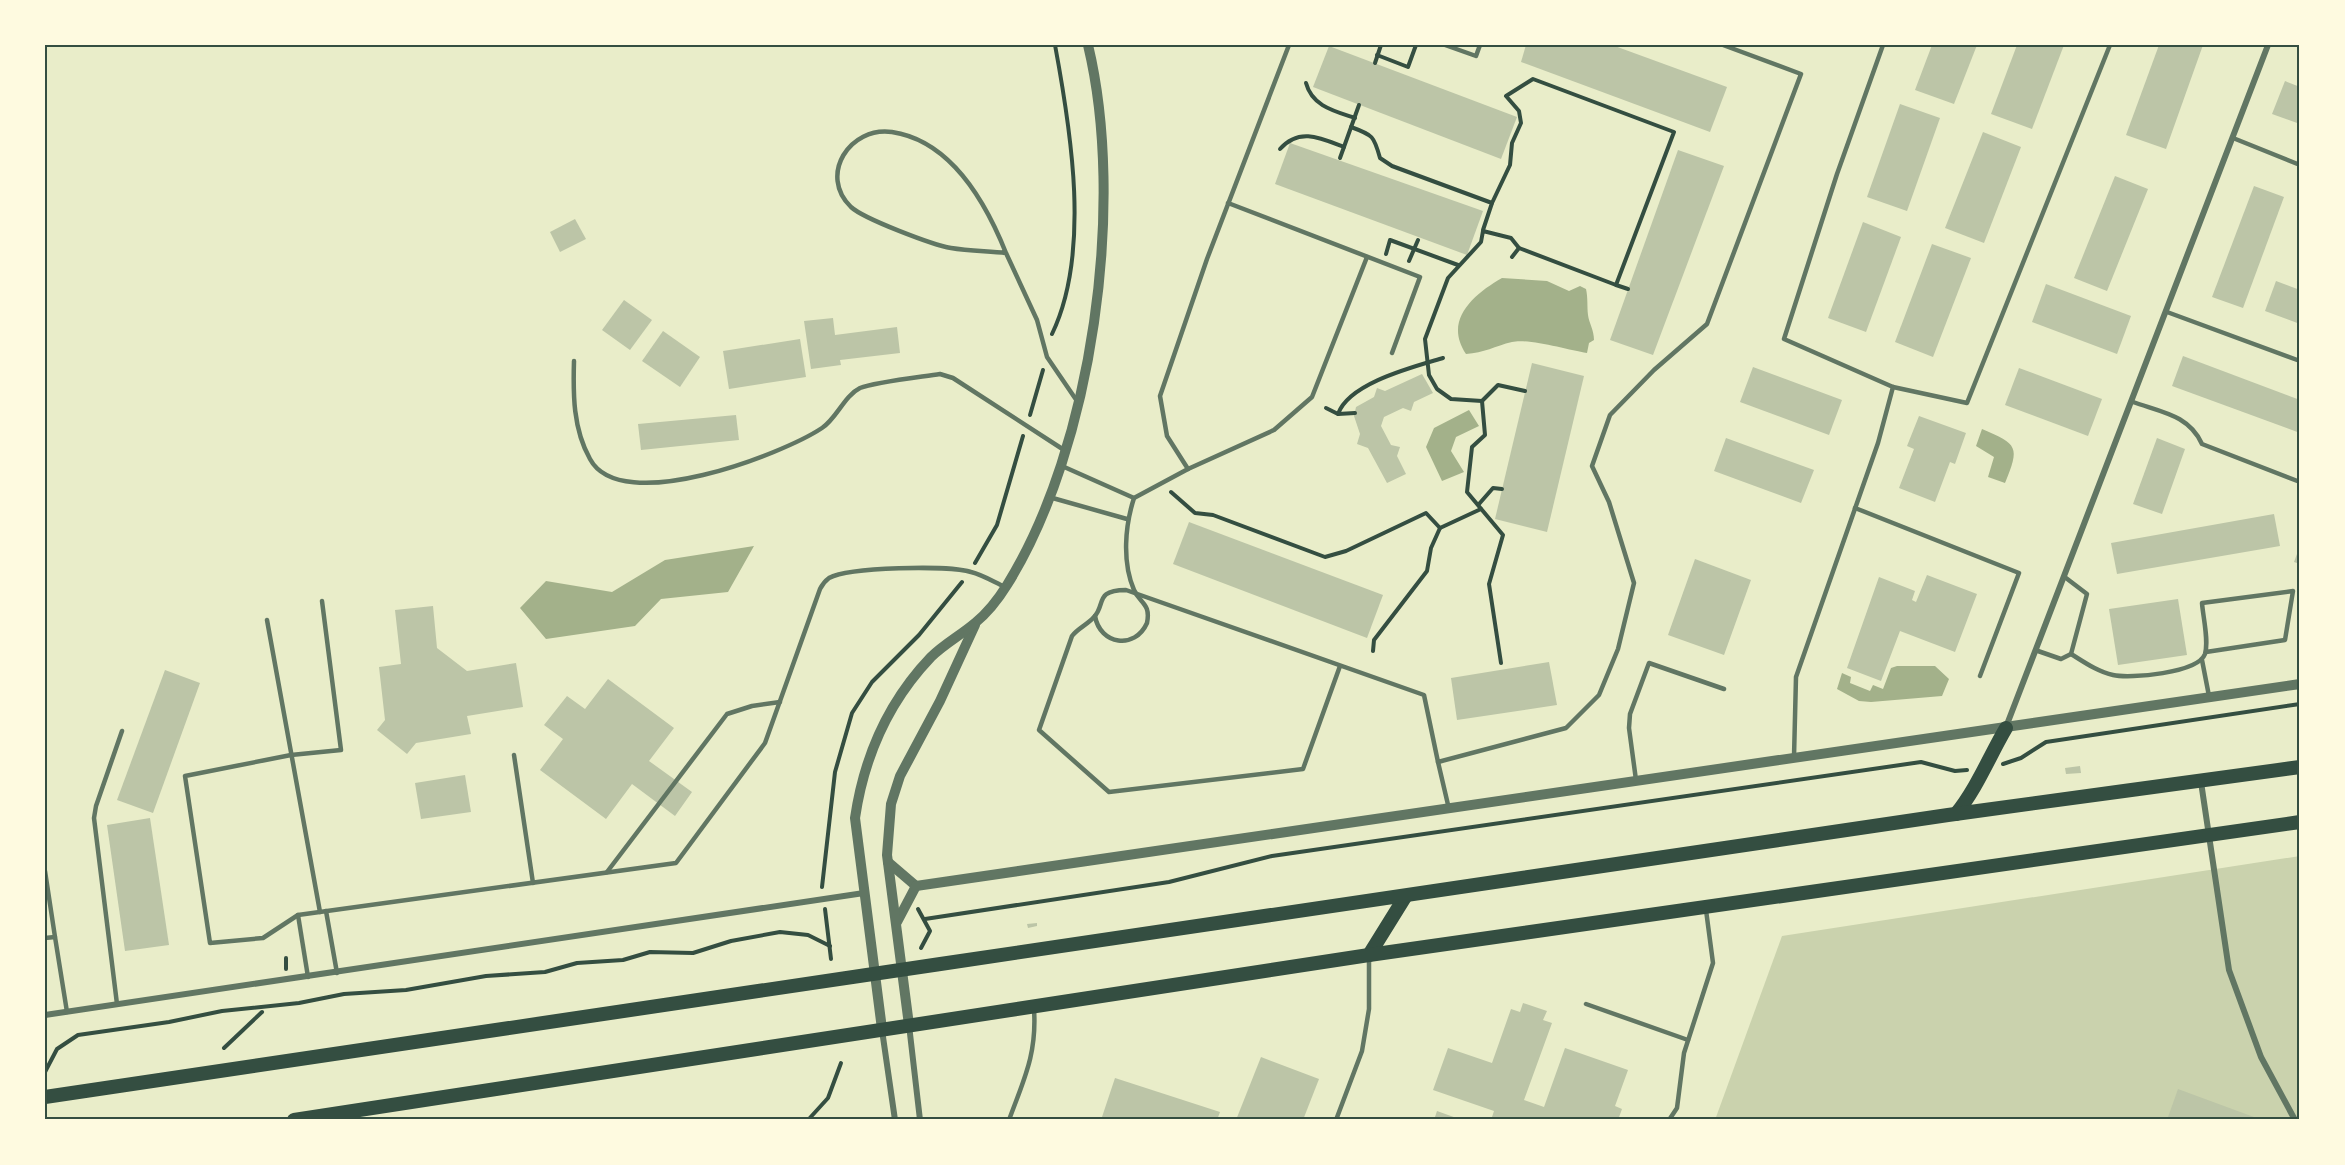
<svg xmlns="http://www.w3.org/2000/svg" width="2345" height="1165" font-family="'Roboto Condensed',sans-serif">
  <rect width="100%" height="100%" fill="#e9edc9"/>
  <polygon fill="#cad2ad" points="2300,856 2300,1120 1715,1120 1782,936"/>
  <g fill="#a3b18a">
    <path d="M 1502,278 L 1547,281 L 1569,291 L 1580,286 L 1586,289 C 1588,298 1587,306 1588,315 C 1589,323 1594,330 1594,340 L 1589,343 L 1587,353 C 1568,350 1528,338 1512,342 C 1495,346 1484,353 1466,354 C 1443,320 1474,294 1502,278 Z"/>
    <polygon points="1469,410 1479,426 1456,437 1451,451 1464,472 1442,481 1426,447 1434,428"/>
    <path d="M 1982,429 C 2018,444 2020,447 2005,483 L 1988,477 L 1994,457 L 1976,446 Z"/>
    <polygon points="754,546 728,592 661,599 635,626 546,639 520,608 546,581 612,592 665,560"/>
    <polygon points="1897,666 1935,666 1949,679 1942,696 1871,702 1859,701 1837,689 1842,673 1851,677 1850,683 1870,691 1873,685 1883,689 1891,668"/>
  </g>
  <g fill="#bcc5a7">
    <polygon points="1526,45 1612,45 1727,87 1710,132 1521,62"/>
    <polygon points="1932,45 1977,45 1954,104 1915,90"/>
    <polygon points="2017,45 2064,45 2032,129 1991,114"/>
    <polygon points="2159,45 2203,45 2166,149 2126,135"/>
    <polygon points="1329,46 1517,117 1501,159 1313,87"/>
    <polygon points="2285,81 2300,87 2300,124 2272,114"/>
    <polygon points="1900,104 1940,118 1907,211 1867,197"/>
    <polygon points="1983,132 2021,147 1984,243 1945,228"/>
    <polygon points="1290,143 1483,211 1467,255 1275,184"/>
    <polygon points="1678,150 1724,166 1653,355 1610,340"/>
    <polygon points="2115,176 2148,189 2107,291 2074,278"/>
    <polygon points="2254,186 2284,197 2243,308 2212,297"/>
    <polygon points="575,219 586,239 560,252 550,232"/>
    <polygon points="1863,222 1901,237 1866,332 1828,318"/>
    <polygon points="1932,244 1971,258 1933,357 1895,342"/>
    <polygon points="2276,281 2300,290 2300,324 2265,311"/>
    <polygon points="2046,284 2131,316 2117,354 2032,322"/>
    <polygon points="624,300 652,320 630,350 602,330"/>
    <polygon points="833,318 835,335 897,327 900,353 840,360 841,365 811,369 804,321"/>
    <polygon points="663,331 700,357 680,387 642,361"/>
    <polygon points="800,339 806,377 729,389 723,351"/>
    <polygon points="2183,356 2300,400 2300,433 2172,386"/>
    <polygon points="1532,363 1584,376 1547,532 1495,519"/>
    <polygon points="1753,367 1842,400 1829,435 1740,402"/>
    <polygon points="2019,368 2102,399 2088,436 2005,405"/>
    <polygon points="1422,374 1433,393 1414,402 1411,411 1403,408 1384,417 1381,426 1391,445 1400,447 1397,456 1406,474 1387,483 1368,448 1357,444 1360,434 1354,416 1356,407 1374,397 1377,388 1385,391"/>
    <polygon points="736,415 739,440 641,450 638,424"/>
    <polygon points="1919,416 1966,433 1955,464 1950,462 1935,502 1899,488 1914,449 1907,446"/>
    <polygon points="1726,438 1814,470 1801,503 1714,471"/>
    <polygon points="2157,438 2185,449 2162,514 2133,504"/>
    <polygon points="2274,514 2280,546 2117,574 2111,543"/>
    <polygon points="1189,522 1383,595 1367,638 1173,564"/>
    <polygon points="2300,546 2300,564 2294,562"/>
    <polygon points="1695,559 1751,580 1724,655 1668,635"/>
    <polygon points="1927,575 1977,594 1955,652 1900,631 1881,681 1847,668 1879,577 1915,591 1912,600 1916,602"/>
    <polygon points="2178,599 2187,655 2118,665 2109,609"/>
    <polygon points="433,606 437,648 467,671 516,663 523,707 467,716 471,734 416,743 407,754 377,730 385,720 379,667 401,664 395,610"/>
    <polygon points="1549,662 1557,705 1457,720 1451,678"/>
    <polygon points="165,670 200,683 153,813 117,800"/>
    <polygon points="608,679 674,728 649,761 692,792 675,816 632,784 606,819 540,770 563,739 544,725 567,696 585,709"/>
    <polygon points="2080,766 2081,773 2066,774 2065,768"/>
    <polygon points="465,775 471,812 421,819 415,783"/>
    <polygon points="150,818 169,945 125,951 107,825"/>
    <polygon points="1037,923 1037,926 1028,928 1027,924"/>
    <polygon points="1523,1003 1547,1011 1543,1020 1552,1023 1524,1100 1544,1107 1565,1048 1628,1070 1615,1106 1622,1109 1618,1120 1491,1120 1494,1111 1433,1090 1448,1048 1492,1063 1511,1009 1520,1012"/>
    <polygon points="1261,1057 1319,1079 1303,1120 1236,1120"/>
    <polygon points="1115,1078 1220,1112 1217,1120 1101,1120"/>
    <polygon points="2178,1089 2262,1120 2167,1120"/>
    <polygon points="1437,1111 1462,1120 1434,1120"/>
  </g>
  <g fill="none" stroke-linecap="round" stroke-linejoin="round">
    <g stroke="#344e41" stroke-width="4">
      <polyline points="1377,55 1408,67 1416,45"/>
      <polyline points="1375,63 1381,45"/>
      <path d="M 1306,83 C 1312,106 1334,111 1355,118"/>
      <path d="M 1351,127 C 1373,135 1374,136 1380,158 L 1392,166 L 1492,203 L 1483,230"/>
      <path d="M 1280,149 C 1299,127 1321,138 1344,147"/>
      <polyline points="1340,158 1359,105"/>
      <polyline points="1492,203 1510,165 1512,143 1521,123 1519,111 1506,96 1533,79 1674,132 1616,285 1519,248 1511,238 1483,231 1481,242 1448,278 1425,339 1429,375 1437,389 1451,399 1482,401 1498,385 1525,391"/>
      <polyline points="1386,254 1390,240 1458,265"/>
      <polyline points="1512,257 1519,248"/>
      <polyline points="1409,261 1418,240"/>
      <polyline points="1616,285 1628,289"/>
      <path d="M 1052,334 C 1091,253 1071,131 1055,45"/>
      <polyline points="1482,401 1485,435 1472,447 1467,492 1503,535 1489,584 1501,663"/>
      <polyline points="1326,408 1338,414 1355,413"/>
      <path d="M 1338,414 C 1349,383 1413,367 1443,358"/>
      <polyline points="1030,415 1043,370"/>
      <polyline points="1171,492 1195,513 1213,515 1325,557 1346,551 1426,513 1440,528"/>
      <polyline points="1479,504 1493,488 1502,489"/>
      <polyline points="975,563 997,525 1023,436"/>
      <polyline points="1373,651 1374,640 1427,571 1431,548 1440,528 1481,509"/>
      <polyline points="2003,764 2021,758 2046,742 2300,704"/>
      <polyline points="822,887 835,772 852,713 872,682 919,635 962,582"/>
      <polyline points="825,909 831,959"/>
      <polyline points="918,909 930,931 921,948"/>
      <polyline points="925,919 1169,882 1272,856 1921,762 1955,771 1967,770"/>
      <polyline points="286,958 286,969"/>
      <polyline points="224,1048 262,1012"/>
      <polyline points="45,1072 57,1049 78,1035 169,1022 222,1011 299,1003 344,994 406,990 486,976 545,972 577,963 623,960 650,952 693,953 731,941 780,932 808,935 830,946"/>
      <polyline points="808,1120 828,1098 841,1063"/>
    </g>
    <g stroke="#617663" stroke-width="4.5">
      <polyline points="1445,45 1476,56 1480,45"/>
      <polyline points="1883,45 1837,174 1784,339 1893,387 1967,403 2110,45"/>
      <polyline points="2233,138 2300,165"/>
      <polyline points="1228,203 1420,277 1392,353"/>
      <path d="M 1006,253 C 986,203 952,141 892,132 C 850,126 818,175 851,207 C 864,219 933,245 951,248 C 969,251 988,251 1006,253 L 1037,320 L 1047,357 L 1077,401"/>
      <polyline points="2167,312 2300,361"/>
      <path d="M 574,361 C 573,394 573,429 590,459 C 621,517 783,454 822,428 C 837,418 844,396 860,388 C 875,382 921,377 940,374 L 953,378 L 1064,450"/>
      <path d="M 2133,402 C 2161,412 2189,415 2202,444 L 2300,482"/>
      <polyline points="1062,466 1134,498"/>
      <polyline points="1188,469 1274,430 1312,397 1367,257"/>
      <polyline points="1049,497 1127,519"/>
      <polyline points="1855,508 2019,573 1980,676"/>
      <path d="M 322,601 L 341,750 L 291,755 L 185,776 L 210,943 L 263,938 L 298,915 L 676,863 L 765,743 L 820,589 C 822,585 825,581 829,578 C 849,567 948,565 971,572 C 983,575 994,582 1005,587"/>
      <path d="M 1095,616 C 1100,645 1135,650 1147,623 C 1151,603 1140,604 1134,590 C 1122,562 1125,526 1134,498 L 1188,469 L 1167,436 L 1160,396 L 1207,259 L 1289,45"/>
      <polyline points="267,620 320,912"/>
      <polyline points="2038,651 2061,659 2071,654 2087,594 2066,578"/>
      <path d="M 2071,654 C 2084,662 2098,672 2113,675 C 2130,679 2198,673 2205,654 C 2209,641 2203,617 2202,603 L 2293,591 L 2285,640 L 2206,652"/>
      <polyline points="2202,660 2209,696"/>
      <path d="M 1340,666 L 1303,769 L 1109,792 L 1039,730 L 1072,636 C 1078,628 1087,625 1094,617 C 1106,605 1094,590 1126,590 L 1424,695 L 1438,762 L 1566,728 L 1599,695 L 1618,649 L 1634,583 L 1609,502 L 1592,466 L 1610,415 L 1654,370 L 1707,324 L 1801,74 L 1723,45"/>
      <polyline points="514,755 533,883"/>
      <polyline points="1794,757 1796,677 1878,443 1893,387"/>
      <polyline points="1438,762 1449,809"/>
      <polyline points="1636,780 1629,728 1630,714 1649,663 1724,689"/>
      <polyline points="45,871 55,937"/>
      <polyline points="607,872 727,714 752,706 780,702"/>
      <polyline points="326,911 337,973"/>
      <polyline points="298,915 308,977"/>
      <polyline points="45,938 55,937 67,1012"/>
      <polyline points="117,1004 94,818 96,806 122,731"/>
      <polyline points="1586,1004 1688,1040"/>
      <path d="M 1009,1120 C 1024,1079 1037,1054 1034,1009"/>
      <polyline points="1336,1120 1362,1051 1369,1009 1369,957"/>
      <polyline points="1669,1120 1677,1108 1684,1053 1713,963 1706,910"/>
    </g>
    <g stroke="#617663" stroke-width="6">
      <polyline points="2006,727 2268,45"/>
      <polyline points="2201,782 2229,970 2261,1057 2295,1120"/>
      <polyline points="45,1015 864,893"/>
      <polyline points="909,1025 920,1120"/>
      <polyline points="882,1030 895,1120"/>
    </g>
    <g stroke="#617663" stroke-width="10">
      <polyline points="888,862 916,886"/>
      <polyline points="916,886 2300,684"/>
      <polyline points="897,922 916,886"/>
      <polyline points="909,1025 887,855 891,804 900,776 940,701 975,625"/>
      <path d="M 882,1029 L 855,818 C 864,757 889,701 931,657 C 944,644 961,635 975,623 C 986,614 999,598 1007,585 C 1093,447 1126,203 1088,45"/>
    </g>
    <g stroke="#344e41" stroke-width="14">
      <path d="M 1956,814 C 1977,788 1989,757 2006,728"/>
      <polyline points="1369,955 1405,897"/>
      <path d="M 45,1097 C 679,1003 1314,908 1948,815 C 2065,798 2183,784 2300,767"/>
      <polyline points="294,1120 1369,955 2300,822"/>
    </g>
  </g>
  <rect width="2345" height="1165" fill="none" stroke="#fefae0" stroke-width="93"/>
  <rect x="46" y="46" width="2252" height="1072" fill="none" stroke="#344e41" stroke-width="2"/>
</svg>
